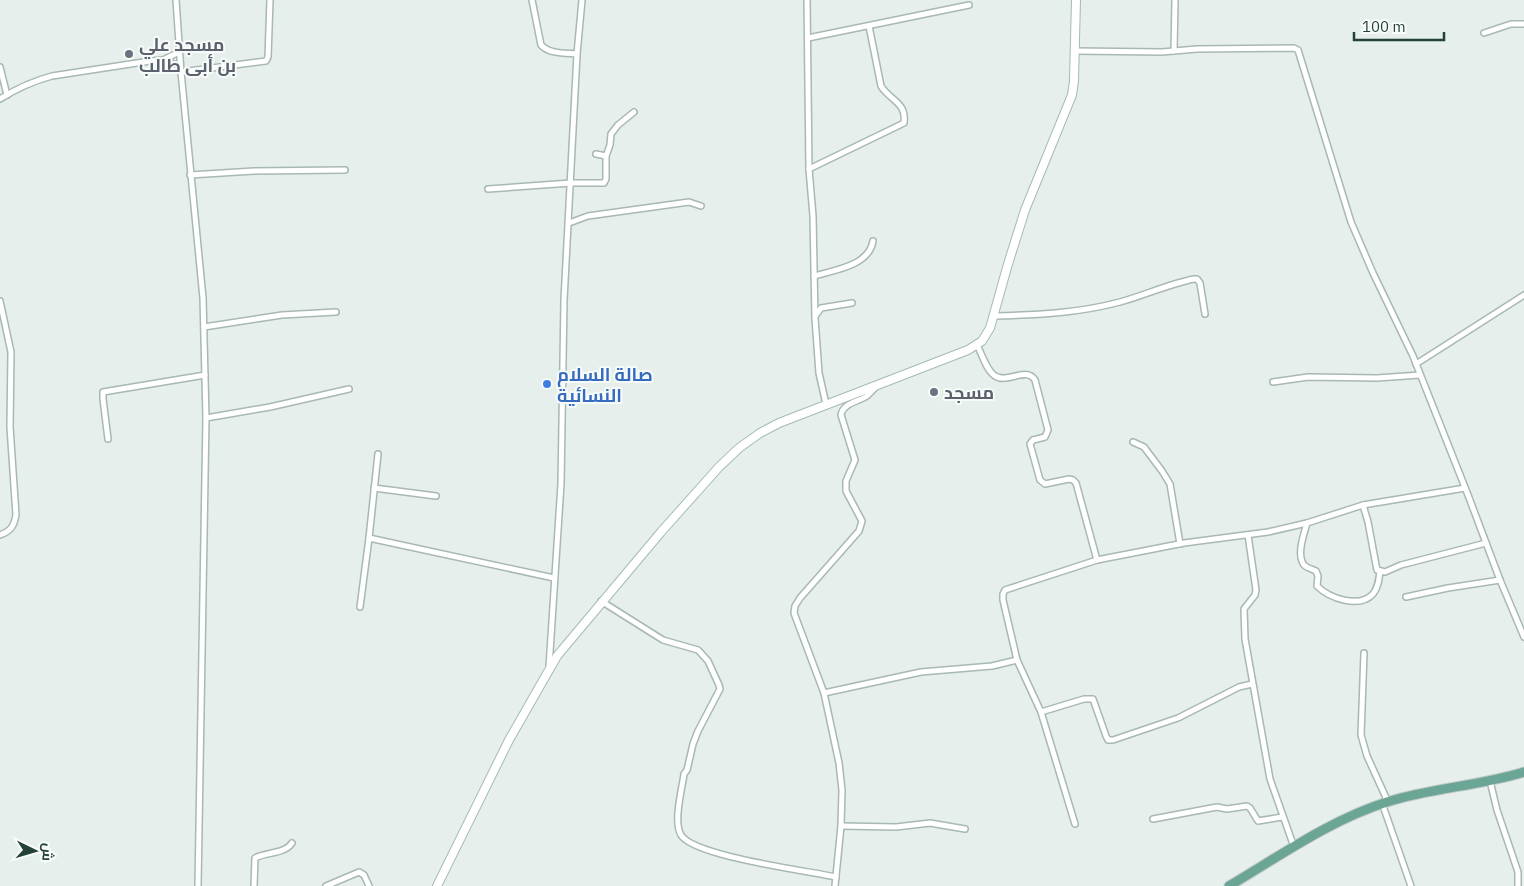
<svg xmlns="http://www.w3.org/2000/svg" width="1524" height="886" font-family="'IBM Plex Sans',Cairo,sans-serif">
  <rect width="100%" height="100%" fill="#e6efeb"/>
  <g fill="none" stroke-linecap="round" stroke-linejoin="round">
    <defs>
      <g id="street">
        <polyline points="176,0 181,72 203,298 206,418 198,886"/>
        <path d="M 532,0 L 541,45 C 549,54 565,53 577,54"/>
        <polyline points="807,0 809,169 813,216 815,318 819,373 826,404"/>
        <polyline points="1484,33 1511,24 1524,24"/>
        <polyline points="808,38 969,5"/>
        <polyline points="1074,51 1162,52 1197,49 1294,48 1298,50 1351,222 1373,273 1413,356 1468,495 1500,580 1524,637"/>
        <polyline points="1174,51 1175,0"/>
        <polyline points="163,60 179,52"/>
        <polyline points="0,67 7,95"/>
        <polyline points="181,72 266,61 268,57 270,0"/>
        <path d="M 0,99 C 16,89 33,81 52,76 L 150,61 L 163,60 L 180,66"/>
        <polyline points="606,156 610,145 611,134 618,125 634,112"/>
        <path d="M 809,169 L 904,123 C 907,102 889,100 881,86 L 869,26"/>
        <polyline points="190,175 254,171 345,170"/>
        <polyline points="488,189 571,183 604,183 606,179 606,156 596,154"/>
        <polyline points="569,223 588,216 653,207 689,202 701,206"/>
        <path d="M 814,276 C 834,270 869,266 873,241"/>
        <path d="M 0,301 L 11,352 L 10,427 L 16,515 C 14,526 11,531 0,535"/>
        <polyline points="816,315 821,308 852,303"/>
        <path d="M 994,316 C 1037,315 1079,313 1120,302 C 1145,295 1169,284 1194,279 L 1197,279 L 1200,283 L 1205,314"/>
        <polyline points="204,327 282,315 336,312"/>
        <path d="M 977,345 C 982,354 986,370 995,376 C 1008,384 1026,366 1035,380 L 1048,430 L 1045,437 L 1033,440 L 1030,444 L 1040,480 L 1045,484 L 1069,479 L 1073,480 L 1076,483 L 1097,560"/>
        <polyline points="1416,364 1524,295"/>
        <polyline points="1273,382 1308,377 1377,378 1420,375"/>
        <polyline points="206,418 270,407 349,389"/>
        <polyline points="108,439 103,399 103,392 205,375"/>
        <polyline points="1133,442 1144,447 1162,471 1170,484 1180,544"/>
        <polyline points="374,488 436,496"/>
        <polyline points="1363,505 1368,522 1376,565 1377,570 1385,572 1401,565 1486,543"/>
        <path d="M 1307,523 C 1304,534 1296,555 1304,565 C 1307,568 1312,569 1316,571 L 1318,576 L 1317,586 C 1329,598 1359,609 1373,594 C 1378,588 1379,580 1380,571"/>
        <polyline points="1248,535 1256,590 1255,595 1244,609 1245,639 1270,779 1294,847"/>
        <polyline points="369,538 378,454"/>
        <polyline points="1406,597 1448,588 1500,580"/>
        <path d="M 601,601 L 663,640 L 698,650 L 708,661 L 719,685 L 720,689 L 698,731 L 693,744 L 687,770 L 684,774 C 682,789 673,822 681,835 C 693,856 808,871 836,877"/>
        <polyline points="360,607 369,538 554,578"/>
        <polyline points="1364,653 1361,735 1367,756 1388,802"/>
        <polyline points="549,667 561,484 564,300 577,54 582,0"/>
        <polyline points="824,693 921,672 992,666 1017,660"/>
        <polyline points="1041,712 1084,699 1093,699 1106,736 1108,740 1113,740 1178,718 1239,687 1252,684"/>
        <polyline points="1490,781 1497,810 1518,872 1518,886"/>
        <polyline points="1382,803 1411,886"/>
        <polyline points="1153,819 1217,807 1227,809 1247,806 1250,808 1258,821 1282,817"/>
        <polyline points="1075,824 1041,712 1017,660 1003,600 1003,594 1005,590 1097,560 1184,543 1268,532 1307,523 1363,505 1465,488"/>
        <polyline points="841,826 896,827 930,823 965,829"/>
        <path d="M 254,886 L 255,858 C 266,852 285,854 292,843"/>
        <polyline points="326,886 359,872 364,875 369,886"/>
        <path d="M 835,886 L 841,826 L 842,790 L 839,763 L 824,693 L 794,613 L 795,606 L 800,598 L 859,531 L 862,521 L 846,491 L 846,481 L 855,460 L 841,415 C 843,403 858,402 867,396 C 870,393 873,390 876,387"/>
      </g>
      <polyline id="secondary" points="437,886 509,740 557,656 661,532 719,467 739,448 760,433 779,423 968,350 982,341 990,328 1008,264 1025,210 1072,95 1074,81 1076,0"/>
      <path id="primary" d="M 1229,886 C 1280,856 1330,820 1387,802 C 1431,788 1479,786 1524,772"/>
    </defs>
    <use href="#street" stroke="#a8b8b2" stroke-width="8"/>
    <use href="#secondary" stroke="#a4bbb3" stroke-width="10"/>
    <use href="#primary" stroke="#c2cac8" stroke-width="11"/>
    <use href="#street" stroke="#fff" stroke-width="5"/>
    <use href="#secondary" stroke="#fff" stroke-width="8"/>
    <use href="#primary" stroke="#6aa596" stroke-width="9"/>
  </g>
  <g fill="#6b7280" stroke="#f7fbf9" stroke-width="2">
    <circle cx="129" cy="54" r="5"/>
    <circle cx="934" cy="392" r="5"/>
  </g>
  <circle fill="#3f7fe0" stroke="#f7fbf9" stroke-width="2" cx="547" cy="384" r="5"/>
  <g text-anchor="middle" dominant-baseline="central" stroke-width="4" stroke-linejoin="round" paint-order="stroke">
    <g font-size="18" font-weight="bold" fill="#5b616d" stroke="#f7fbf9" text-anchor="start">
      <text x="139" y="44">مسجد علي<tspan x="139" dy="21">بن أبى طالب</tspan></text>
      <text x="944" y="392">مسجد</text>
    </g>
    <g font-size="18" font-weight="bold" fill="#366cbe" stroke="#f7fbf9" text-anchor="start">
      <text x="557" y="374">صالة السلام<tspan x="557" dy="21">النسائية</tspan></text>
    </g>
  </g>
  <g transform="translate(35 851) rotate(95)" stroke="#f7fbf9" stroke-width="4" paint-order="stroke">
  <path d="M0-4L9 19L0 12L-9 19Z" fill="#24423a"/>
  <text y="-8" font-size="14" font-weight="bold" text-anchor="middle" fill="#24423a">ش</text>
  </g>
  <path d="M1354 32v8h90v-8" fill="none" stroke="#24423a" stroke-width="2.5"/>
  <text x="1362" y="32" font-size="15" fill="#24423a" stroke="#f7fbf9" stroke-width="4" paint-order="stroke">100 m</text>
</svg>
